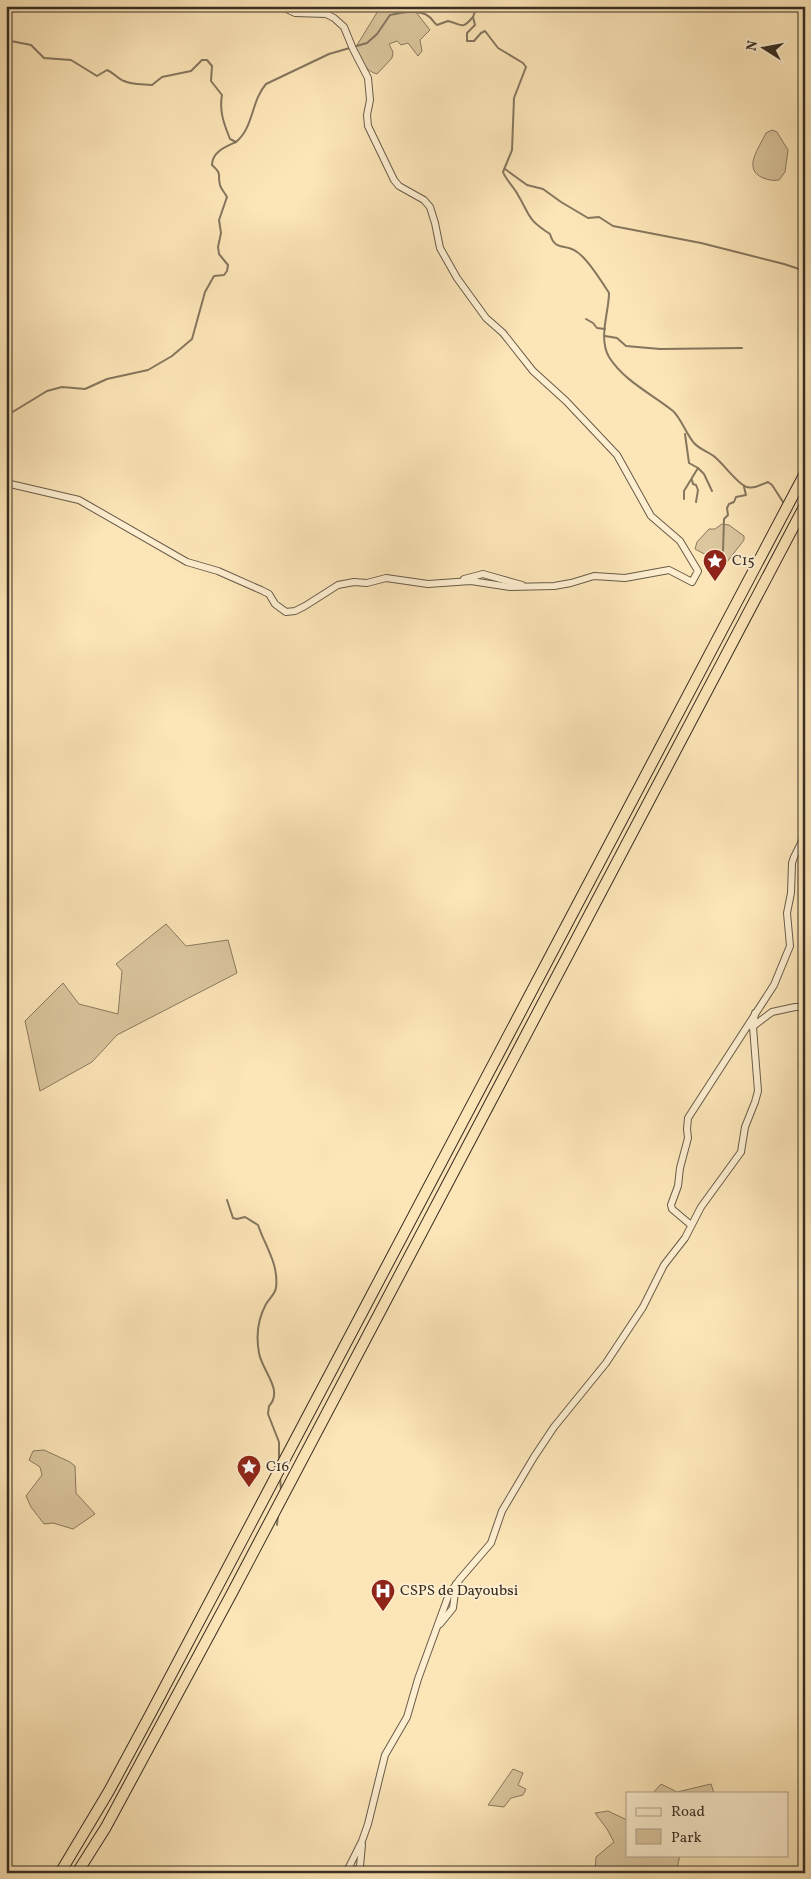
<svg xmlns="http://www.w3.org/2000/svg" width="811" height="1879" font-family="Vollkorn,serif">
  <rect width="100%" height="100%" fill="#fce5b7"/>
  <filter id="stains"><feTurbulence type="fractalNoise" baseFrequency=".004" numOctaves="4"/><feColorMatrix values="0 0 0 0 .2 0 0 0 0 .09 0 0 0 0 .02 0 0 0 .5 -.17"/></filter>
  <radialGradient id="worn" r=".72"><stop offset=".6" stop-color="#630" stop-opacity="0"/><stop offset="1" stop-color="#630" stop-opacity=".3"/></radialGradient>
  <g fill="#dbc69e" stroke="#897a60">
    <path d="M 381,6 L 412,7 L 430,30 L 420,40 L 422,51 L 418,56 L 408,43 L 401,45 L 397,41 L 389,44 L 393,52 L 392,58 L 377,74 C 365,71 361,60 354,50 Z"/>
    <path d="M 772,130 L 777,132 L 788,150 L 785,172 L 779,180 C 773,181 769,180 763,178 C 742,169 759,148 766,133 Z"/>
    <polygon points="722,524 729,525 744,536 744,540 727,562 721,563 695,549 697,542 709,529 715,529"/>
    <polygon points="166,924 186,946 228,940 237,973 117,1035 92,1062 40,1091 25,1021 63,983 79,1004 118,1014 122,971 116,964"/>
    <polygon points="44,1450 70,1462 75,1466 76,1493 95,1514 73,1529 53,1523 44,1524 31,1507 26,1496 42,1475 40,1467 29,1460 33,1451"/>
    <polygon points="513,1769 523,1773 518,1785 526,1789 523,1795 511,1798 504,1807 488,1805"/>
    <polygon points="661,1784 677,1792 711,1784 714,1793 653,1793"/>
    <polygon points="608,1811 627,1820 627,1855 680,1855 676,1873 595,1873 596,1857 614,1842 607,1829 595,1813"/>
  </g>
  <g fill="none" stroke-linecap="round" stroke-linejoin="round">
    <g stroke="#85765e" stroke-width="2">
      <path d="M 477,6 L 473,17 L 475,25 L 467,33 L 467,41 L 474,41 L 481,33 L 485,31 L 498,48 L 523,63 L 526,67 L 514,98 L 512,150 L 503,172 C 506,180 514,187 518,195 C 531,217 527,219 550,234 C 555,252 566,243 577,252 C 588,259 602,282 609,293 C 609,312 598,338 609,357 C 624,381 652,394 673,411 C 681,418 686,434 694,443 C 700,450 710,452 716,458 C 725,466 733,478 743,485 C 750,491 760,485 768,482 L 772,485 L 785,505"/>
      <path d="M 6,40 L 31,45 L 44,58 L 71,60 L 97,76 L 107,70 C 114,73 118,79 124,81 C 132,85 144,84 152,85 L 162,77 L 191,71 L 202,60 L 207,60 L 212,66 L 211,81 L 222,95 C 219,111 224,124 230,139 L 236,142 C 254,127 251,101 266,84 L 329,54 L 367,43 L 377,34 L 390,15 C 400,13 419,9 428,16 C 432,18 433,22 437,25 L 448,21 C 462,24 461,31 473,17"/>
      <polyline points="505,169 527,185 543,189 561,202 588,218 599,217 613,226 701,243 784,264 805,271"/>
      <polyline points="586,319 593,323 597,328 605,329"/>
      <polyline points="605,336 617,338 626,346 660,349 742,348"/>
      <path d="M 6,416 L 47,391 L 62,387 L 85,389 L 107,379 L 148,370 L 172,356 L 192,339 L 205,292 L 214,276 L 224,275 L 227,271 L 228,265 L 219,254 L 218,247 L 221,233 L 219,220 L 227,197 C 225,193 221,189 220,185 C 217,174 223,175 212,165 C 212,152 225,147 236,142"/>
      <polyline points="698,468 704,474 712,491"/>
      <polyline points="692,480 693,484 696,485 698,490 696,502"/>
      <polyline points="684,499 684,491 698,468 689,463 685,434"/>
      <polyline points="723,551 724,519 728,515 727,508 729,504 734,502 736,497 746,495 744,487"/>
      <polyline points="799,1064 805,1058"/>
      <path d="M 227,1200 L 233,1218 L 237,1219 L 245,1217 L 258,1225 C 265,1246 279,1264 276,1288 C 275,1294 269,1299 266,1304 C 258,1319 256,1337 259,1353 C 262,1371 284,1390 269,1406 L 268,1414 L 279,1442 L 279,1460"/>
      <polyline points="280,1477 281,1490"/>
      <polyline points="277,1525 278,1515"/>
    </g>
    <defs>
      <g id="minor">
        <polyline points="6,483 79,500 187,562 218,571 261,590 269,594 275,604 286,612 295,611 305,606 338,585 354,582 367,583 386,578 428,584 471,581 510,587 554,586 571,583 594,576 625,578 669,570 692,582 698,571 680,541 651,516 617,455 566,401 533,371 503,333 486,318 457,278 440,248 435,223 430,207 424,200 399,186 394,180 368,126 367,115 370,100 368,78 353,49 344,27 334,18 326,14 295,13 280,6"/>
        <polyline points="464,579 483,574 522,585"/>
        <polyline points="752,1027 772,1012 795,1007 805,1007"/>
        <polyline points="691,1225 672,1209 671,1205 678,1186 680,1168 688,1138 687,1129 688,1118 774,985 790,946 787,913 791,893 792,863 794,857 805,835"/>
        <polyline points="440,1624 453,1608 456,1584"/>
        <polyline points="346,1873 362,1841 368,1824 385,1755 407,1717 418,1679 449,1594 460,1579 491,1543 502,1511 534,1457 554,1427 606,1363 643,1307 664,1265 685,1238 701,1207 741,1152 745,1127 755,1102 758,1091 753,1027 755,1013"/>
        <polyline points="356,1873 360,1866 362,1845"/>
      </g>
      <g id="highway">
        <polyline points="60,1873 109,1791 151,1713 805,473"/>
        <polyline points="77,1873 106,1827 232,1593 805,505"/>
      </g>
    </defs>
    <use href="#minor" stroke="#685b48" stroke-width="8"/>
    <use href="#highway" stroke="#372d23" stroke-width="12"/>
    <use href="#minor" stroke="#fdeed0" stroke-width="6"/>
    <use href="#highway" stroke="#fce5b7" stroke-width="10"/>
  </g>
  <defs>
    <symbol id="sight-pin" viewBox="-11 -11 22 30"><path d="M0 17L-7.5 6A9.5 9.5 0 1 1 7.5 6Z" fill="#8f2418" stroke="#fdeed0"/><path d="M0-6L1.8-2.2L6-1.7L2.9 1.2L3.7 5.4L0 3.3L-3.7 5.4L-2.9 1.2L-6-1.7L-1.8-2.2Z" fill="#fff"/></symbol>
    <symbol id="hospital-pin" viewBox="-11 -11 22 30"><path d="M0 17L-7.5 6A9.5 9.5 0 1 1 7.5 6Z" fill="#8f2418" stroke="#fdeed0"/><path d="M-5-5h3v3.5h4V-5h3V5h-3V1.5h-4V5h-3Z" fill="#fff"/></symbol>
  </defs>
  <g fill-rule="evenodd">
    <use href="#sight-pin" x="701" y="547" width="28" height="38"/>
    <use href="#sight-pin" x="235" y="1453" width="28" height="38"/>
    <use href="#hospital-pin" x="369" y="1577" width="28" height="38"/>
  </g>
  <g text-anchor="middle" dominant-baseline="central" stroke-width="4" stroke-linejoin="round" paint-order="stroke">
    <g font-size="15" fill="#372d23" stroke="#fdeed0" text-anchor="start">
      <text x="732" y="561">C15</text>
      <text x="266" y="1467">C16</text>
      <text x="400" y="1591">CSPS de Dayoubsi</text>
    </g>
  </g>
  <rect width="811" height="1879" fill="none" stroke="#fce5b7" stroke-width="25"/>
  <rect x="8" y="8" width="796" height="1864" fill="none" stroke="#372d23" stroke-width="2.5"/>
  <rect x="12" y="12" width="786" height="1854" fill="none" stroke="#372d23"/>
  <rect x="626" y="1792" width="162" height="65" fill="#fdeed0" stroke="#aea18b"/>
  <rect x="636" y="1808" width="25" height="8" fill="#fdeed0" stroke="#aea18b"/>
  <text x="671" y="1816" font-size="15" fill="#372d23">Road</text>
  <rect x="636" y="1829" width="25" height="15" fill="#dbc69e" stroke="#aea18b"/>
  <text x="671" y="1842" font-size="15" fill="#372d23">Park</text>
  <g transform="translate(764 48) rotate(281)" stroke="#fdeed0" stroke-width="4" paint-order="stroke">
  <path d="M0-4L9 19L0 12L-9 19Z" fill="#372d23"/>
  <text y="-8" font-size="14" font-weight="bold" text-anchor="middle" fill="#372d23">N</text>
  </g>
  <rect width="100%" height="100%" filter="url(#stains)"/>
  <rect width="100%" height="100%" fill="url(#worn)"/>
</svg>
